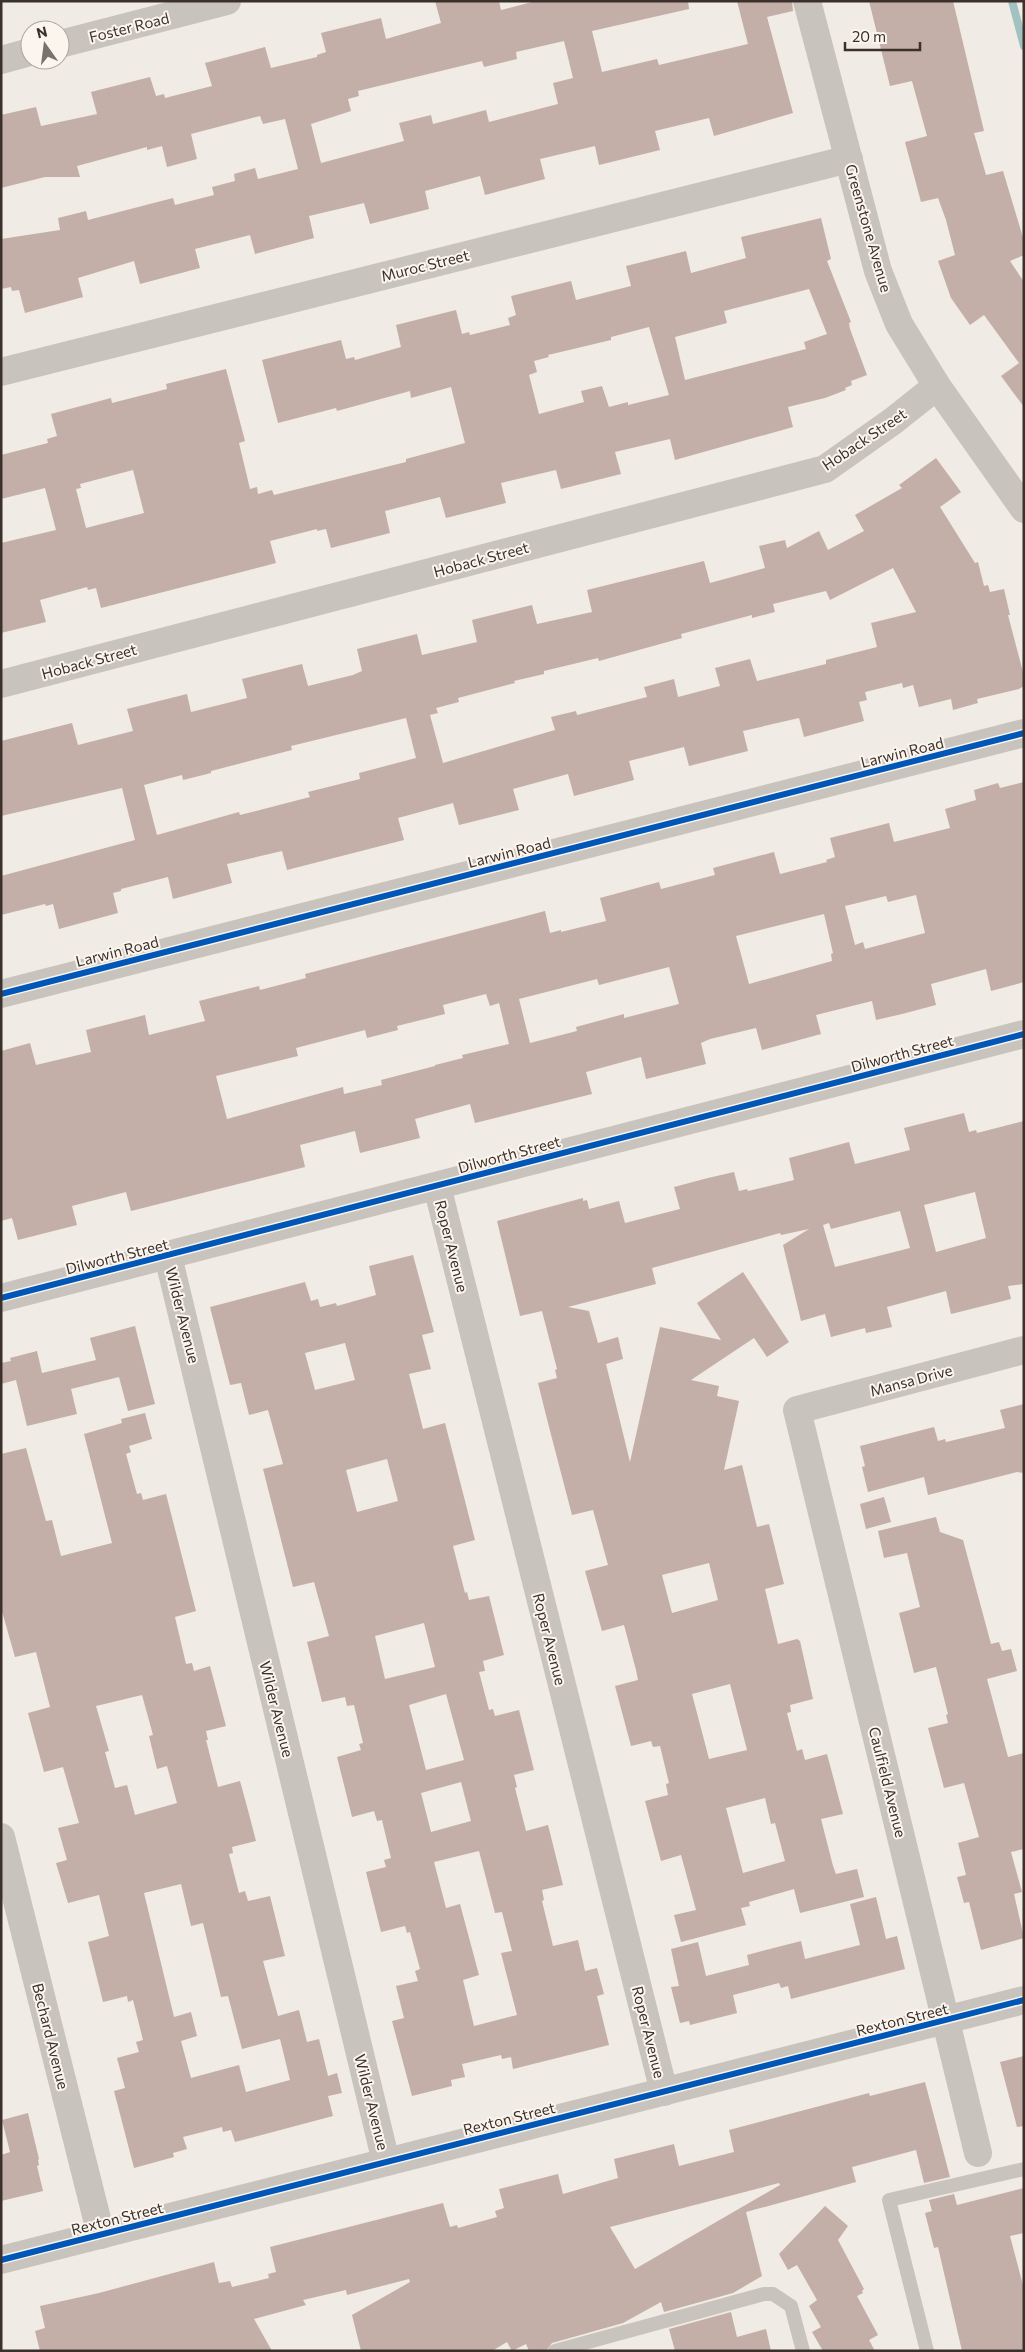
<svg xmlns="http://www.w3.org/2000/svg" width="1025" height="2352" font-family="Commissioner,sans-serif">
  <rect width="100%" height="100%" fill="#f0ebe5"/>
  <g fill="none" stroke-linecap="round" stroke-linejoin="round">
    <polyline stroke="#a1c2c1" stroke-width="8" points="1012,1 1024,46"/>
  </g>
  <g fill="#c3afa7" fill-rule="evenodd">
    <path d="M 435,1 L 499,1 L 501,10 L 536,1 L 688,1 L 689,9 L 592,31 L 602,72 L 657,59 L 659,65 L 748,44 L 737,1 L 792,1 L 793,11 L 767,17 L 793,113 L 714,136 L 709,118 L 655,131 L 660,150 L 599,165 L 595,146 L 540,159 L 545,179 L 485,195 L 480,176 L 425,191 L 429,209 L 370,224 L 364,203 L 309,216 L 314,238 L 255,254 L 250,235 L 195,249 L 200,268 L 140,284 L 134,261 L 78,278 L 83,297 L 25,313 L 19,290 L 12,291 L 11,287 L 1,289 L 1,239 L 60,230 L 58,218 L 86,211 L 88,220 L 173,198 L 175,205 L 214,195 L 212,187 L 235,181 L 234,174 L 255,168 L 258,179 L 298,169 L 285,119 L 263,124 L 260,116 L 191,134 L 197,159 L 167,167 L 162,146 L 147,150 L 147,147 L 77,166 L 80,177 L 45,177 L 1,188 L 1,115 L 36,107 L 41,126 L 97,114 L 91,92 L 150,77 L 156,96 L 164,94 L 165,98 L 212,86 L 205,63 L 265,47 L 271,68 L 317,57 L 317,55 L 326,52 L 321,33 L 381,18 L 386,39 L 441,23 ZM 564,41 L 573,78 L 553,83 L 558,104 L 489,122 L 486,110 L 433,124 L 431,115 L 399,123 L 404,141 L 321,163 L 311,124 L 351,111 L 348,99 L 359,96 L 358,91 L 482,61 L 484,67 L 517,59 L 516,52 Z"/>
    <polygon points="869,1 953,1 984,131 974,133 986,175 1003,171 1024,241 1024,255 1010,261 1024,282 1024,407 1001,376 1019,363 984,315 970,325 951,298 938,261 955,255 946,220 938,198 921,202 905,142 927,136 912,81 890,86"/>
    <path d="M 821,218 L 831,259 L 827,261 L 851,322 L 849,323 L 850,329 L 867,375 L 851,381 L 852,385 L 845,388 L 846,390 L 825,398 L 788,407 L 793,427 L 675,460 L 670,439 L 615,452 L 621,474 L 561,489 L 556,470 L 501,483 L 506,503 L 446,518 L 440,497 L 385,511 L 390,533 L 331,548 L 326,529 L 317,531 L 317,529 L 270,541 L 276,563 L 101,608 L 96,588 L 88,590 L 87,587 L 40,600 L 46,622 L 1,633 L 1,543 L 56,530 L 45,488 L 1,499 L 1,455 L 48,443 L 47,439 L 57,436 L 51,414 L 111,398 L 112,403 L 167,389 L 166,384 L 226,369 L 245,441 L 239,443 L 250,489 L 257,487 L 258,494 L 272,490 L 274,495 L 406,462 L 406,459 L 465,443 L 451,387 L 411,398 L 410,391 L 337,411 L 336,408 L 278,423 L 262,360 L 341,340 L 346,359 L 354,357 L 355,360 L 401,347 L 396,325 L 456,310 L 462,334 L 469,332 L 470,335 L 510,325 L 508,318 L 516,315 L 511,296 L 571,281 L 576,300 L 631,286 L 626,266 L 686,251 L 691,273 L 746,258 L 741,237 ZM 809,289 L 827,334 L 804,342 L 806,349 L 685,380 L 675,337 L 727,323 L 724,311 ZM 649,327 L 669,395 L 628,405 L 628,402 L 609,407 L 602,386 L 581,391 L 584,402 L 539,414 L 529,375 L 537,372 L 534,361 L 549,357 L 548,355 L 611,340 L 611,337 ZM 133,470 L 144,513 L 86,528 L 76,489 L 81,488 L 80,484 Z"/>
    <path d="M 936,458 L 961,492 L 940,507 L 975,563 L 978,562 L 984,586 L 988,585 L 990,592 L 1004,589 L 1010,615 L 1008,615 L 1024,676 L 1024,686 L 1019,689 L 977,699 L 978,703 L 953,710 L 951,699 L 919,707 L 913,685 L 903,688 L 902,683 L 865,692 L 867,700 L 859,702 L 864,721 L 804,737 L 799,718 L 743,731 L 748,751 L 689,766 L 684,747 L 629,761 L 634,780 L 574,796 L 568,774 L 513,789 L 519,810 L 459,825 L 453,803 L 398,818 L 404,840 L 287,870 L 282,851 L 227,864 L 232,883 L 173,899 L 168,877 L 121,889 L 121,891 L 113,893 L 118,913 L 59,929 L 53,904 L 46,906 L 45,904 L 1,915 L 1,876 L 135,840 L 122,788 L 1,816 L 1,741 L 72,723 L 78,745 L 133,731 L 127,709 L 187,694 L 191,712 L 247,698 L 242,679 L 302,664 L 308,686 L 353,675 L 362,671 L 357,649 L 417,634 L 422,655 L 477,642 L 472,620 L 532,605 L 537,624 L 592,612 L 587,590 L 704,561 L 710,583 L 765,568 L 759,546 L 785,540 L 787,548 L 819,531 L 828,550 L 864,531 L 855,515 L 902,488 L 899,485 ZM 893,568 L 916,612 L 871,623 L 877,647 L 826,660 L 826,664 L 757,681 L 750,659 L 715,668 L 720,686 L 678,697 L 674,679 L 644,687 L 647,697 L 577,715 L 576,711 L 551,717 L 555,730 L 443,763 L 430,715 L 438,713 L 436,708 L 459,702 L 458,698 L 515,683 L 514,681 L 544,674 L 544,671 L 598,658 L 599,661 L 682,638 L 681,634 L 752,615 L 752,618 L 775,612 L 773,604 L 826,591 L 830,600 ZM 406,718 L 416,758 L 359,773 L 360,779 L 308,792 L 310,797 L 240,815 L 239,812 L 157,835 L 144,785 L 182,775 L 183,780 L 211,773 L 211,771 L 292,750 L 291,746 Z"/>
    <path d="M 1024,782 L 1024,982 L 991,991 L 986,969 L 931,984 L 936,1005 L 902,1014 L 876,1020 L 872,1001 L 816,1015 L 821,1034 L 788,1043 L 762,1050 L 756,1028 L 710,1039 L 701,1043 L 706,1064 L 646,1079 L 641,1057 L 586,1072 L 592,1094 L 475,1123 L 470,1104 L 415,1119 L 420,1138 L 360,1153 L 355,1131 L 300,1145 L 305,1167 L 131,1211 L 126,1192 L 72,1206 L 77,1225 L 18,1240 L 12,1218 L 1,1221 L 1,1051 L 30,1043 L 36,1065 L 91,1052 L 86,1030 L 145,1015 L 149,1035 L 205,1021 L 199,1001 L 259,986 L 260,990 L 306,978 L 305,974 L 545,911 L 550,933 L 561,930 L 561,932 L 606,921 L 600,898 L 659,882 L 661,889 L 715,875 L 713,868 L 774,852 L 780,874 L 827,862 L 826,860 L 835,857 L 830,838 L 889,823 L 894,842 L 950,828 L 945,809 L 976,800 L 974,790 L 998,783 L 1000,788 ZM 916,895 L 925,933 L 865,949 L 863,942 L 855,945 L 845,906 L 886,896 L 888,902 ZM 824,914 L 833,953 L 831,954 L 832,961 L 749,984 L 736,936 ZM 669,967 L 679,1004 L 624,1018 L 624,1014 L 576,1027 L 577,1031 L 530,1043 L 519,999 L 597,979 L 599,985 ZM 486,994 L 490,1006 L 499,1003 L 509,1044 L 462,1055 L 463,1058 L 435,1065 L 435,1066 L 381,1080 L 382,1085 L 344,1094 L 343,1087 L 227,1119 L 216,1076 L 298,1056 L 296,1048 L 365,1030 L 367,1038 L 398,1030 L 397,1026 L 445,1014 L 443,1005 Z"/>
    <path d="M 964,1113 L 969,1132 L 976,1130 L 977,1133 L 1024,1121 L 1024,1284 L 1008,1286 L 1011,1299 L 951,1314 L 946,1291 L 887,1307 L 892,1327 L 866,1333 L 865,1328 L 831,1337 L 825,1314 L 801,1321 L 783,1245 L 809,1229 L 781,1235 L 780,1233 L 652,1268 L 656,1284 L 568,1307 L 589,1311 L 598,1343 L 618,1337 L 623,1359 L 606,1364 L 630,1462 L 660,1327 L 721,1340 L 697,1303 L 743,1272 L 789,1342 L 767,1357 L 754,1338 L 691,1380 L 719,1386 L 717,1396 L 739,1401 L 724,1470 L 742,1465 L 757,1527 L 769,1524 L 784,1584 L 765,1589 L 778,1644 L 797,1639 L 800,1641 L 813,1699 L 790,1705 L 791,1712 L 787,1713 L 797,1751 L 802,1749 L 805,1760 L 827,1754 L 843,1814 L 821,1819 L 833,1866 L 836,1874 L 857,1869 L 864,1897 L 800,1913 L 794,1889 L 749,1902 L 750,1906 L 741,1908 L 746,1925 L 681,1942 L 674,1915 L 696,1910 L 681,1855 L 661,1861 L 645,1801 L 668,1795 L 666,1784 L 669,1783 L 660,1746 L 653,1747 L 651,1741 L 631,1746 L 615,1686 L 638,1680 L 636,1670 L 624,1625 L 602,1631 L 585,1571 L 608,1565 L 593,1510 L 572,1515 L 549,1427 L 538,1383 L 557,1378 L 555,1370 L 557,1369 L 542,1311 L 520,1316 L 497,1221 L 583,1198 L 583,1201 L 587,1200 L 589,1209 L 619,1201 L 625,1223 L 680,1209 L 674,1187 L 708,1178 L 734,1172 L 739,1191 L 747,1189 L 748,1191 L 794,1180 L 789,1158 L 823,1149 L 849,1142 L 855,1164 L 910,1150 L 904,1128 ZM 975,1192 L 986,1238 L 936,1252 L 924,1205 ZM 900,1211 L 910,1248 L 835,1267 L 823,1225 L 829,1223 L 831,1229 ZM 709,1563 L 718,1600 L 672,1613 L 662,1575 ZM 730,1684 L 747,1750 L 709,1759 L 692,1694 ZM 765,1798 L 771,1824 L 775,1823 L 785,1861 L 743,1873 L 726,1808 Z"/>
    <path d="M 413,1255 L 434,1332 L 422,1335 L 431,1369 L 409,1374 L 423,1429 L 445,1423 L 475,1540 L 453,1546 L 465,1593 L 467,1592 L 469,1600 L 489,1596 L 504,1655 L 483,1661 L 485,1671 L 479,1672 L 489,1710 L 493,1709 L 495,1716 L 519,1710 L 534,1770 L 514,1775 L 517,1787 L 515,1788 L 526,1831 L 548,1825 L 563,1885 L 542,1890 L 544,1900 L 542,1901 L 553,1946 L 578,1940 L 585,1971 L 597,1968 L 604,1994 L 597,1996 L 609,2045 L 513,2069 L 511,2057 L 502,2059 L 501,2055 L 462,2064 L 465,2077 L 451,2080 L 452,2086 L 412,2096 L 392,2021 L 404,2018 L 396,1986 L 418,1981 L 415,1971 L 420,1969 L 410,1932 L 407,1933 L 405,1926 L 381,1932 L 366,1872 L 386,1867 L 384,1860 L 391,1858 L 382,1820 L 377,1821 L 374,1811 L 352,1817 L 337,1757 L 361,1750 L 359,1744 L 363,1743 L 354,1705 L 347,1706 L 345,1697 L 322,1702 L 307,1642 L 329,1636 L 314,1582 L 293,1587 L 263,1469 L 283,1464 L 268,1410 L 249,1415 L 241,1383 L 230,1385 L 210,1307 L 305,1282 L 311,1301 L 318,1299 L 320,1307 L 336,1303 L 337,1306 L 376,1295 L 369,1266 ZM 345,1343 L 355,1380 L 315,1390 L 305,1353 ZM 387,1459 L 398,1501 L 357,1512 L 346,1470 ZM 424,1623 L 435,1667 L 385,1679 L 375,1636 ZM 446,1694 L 464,1760 L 426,1770 L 409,1705 ZM 461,1782 L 471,1821 L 431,1832 L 421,1793 ZM 479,1851 L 495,1913 L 502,1912 L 512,1951 L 501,1953 L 517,2015 L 474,2026 L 463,1980 L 479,1975 L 460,1904 L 446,1908 L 434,1862 Z"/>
    <polygon points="135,1326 155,1404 128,1411 119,1377 71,1389 77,1414 27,1426 16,1380 1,1384 1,1363 11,1361 10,1358 37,1351 42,1373 96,1360 90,1338"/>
    <polygon points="1024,1404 1024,1473 1017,1472 928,1495 924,1477 868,1492 862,1467 865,1466 860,1446 934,1427 938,1441 945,1439 946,1442 1005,1428 1000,1410"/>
    <path d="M 145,1413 L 152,1439 L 129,1446 L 131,1452 L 126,1454 L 137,1494 L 141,1493 L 143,1500 L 166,1494 L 196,1611 L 175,1617 L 186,1664 L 192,1663 L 194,1671 L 210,1666 L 226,1726 L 206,1731 L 208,1740 L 206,1740 L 218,1787 L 240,1781 L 249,1814 L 256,1841 L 232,1847 L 233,1853 L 229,1854 L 239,1893 L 245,1891 L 248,1901 L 270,1896 L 285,1956 L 263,1961 L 278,2016 L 299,2010 L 307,2042 L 319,2039 L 328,2076 L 337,2073 L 342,2093 L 328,2096 L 333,2116 L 235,2142 L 231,2130 L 223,2132 L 222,2127 L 183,2137 L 187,2149 L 173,2153 L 174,2157 L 134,2168 L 114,2091 L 125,2088 L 117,2058 L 139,2052 L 136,2042 L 143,2040 L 133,2000 L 128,2002 L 127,1996 L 103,2002 L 88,1942 L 109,1936 L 99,1895 L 68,1903 L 56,1863 L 67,1860 L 58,1828 L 79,1823 L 63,1767 L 44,1772 L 28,1713 L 50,1707 L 36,1652 L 15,1657 L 1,1608 L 1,1454 L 26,1448 L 46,1521 L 52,1520 L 61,1556 L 112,1543 L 84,1434 L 122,1423 L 121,1419 ZM 142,1695 L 153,1735 L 149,1736 L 157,1769 L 167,1766 L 177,1803 L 135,1815 L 127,1785 L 115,1788 L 105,1752 L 109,1751 L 96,1706 ZM 181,1884 L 191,1926 L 203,1923 L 221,1997 L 228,1996 L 242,2049 L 280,2039 L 290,2080 L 246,2092 L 239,2065 L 191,2078 L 181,2041 L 197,2036 L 191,2012 L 174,2017 L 144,1893 Z"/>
    <polygon points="884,1497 891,1522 866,1529 860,1504"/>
    <polygon points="936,1517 940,1532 963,1540 991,1644 999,1642 1002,1651 1011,1649 1017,1671 987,1679 1008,1757 1024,1753 1024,1849 1011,1852 1022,1892 1014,1894 1024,1938 981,1950 969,1902 964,1903 957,1877 966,1875 958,1843 979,1837 964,1783 944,1788 928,1728 948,1723 946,1715 948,1714 936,1667 914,1673 899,1613 920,1607 907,1553 884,1558 878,1531"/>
    <polygon points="876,1897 886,1939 897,1936 905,1969 791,1999 788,1986 781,1988 779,1983 733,1995 737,2013 690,2025 689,2021 680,2023 671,1987 679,1986 671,1949 698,1942 706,1976 749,1965 747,1955 801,1941 805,1959 860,1945 850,1904"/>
    <polygon points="1024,2056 1024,2126 1017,2127 1000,2062"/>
    <path d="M 925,2082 L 950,2177 L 924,2183 L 916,2150 L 852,2167 L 856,2182 L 746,2212 L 762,2276 L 733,2293 L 664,2312 L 661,2302 L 623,2323 L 552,2343 L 546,2351 L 529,2351 L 526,2344 L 512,2351 L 507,2342 L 492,2351 L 361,2351 L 352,2315 L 410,2282 L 409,2279 L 347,2295 L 346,2290 L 303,2300 L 306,2305 L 254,2319 L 272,2351 L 40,2351 L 35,2331 L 45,2328 L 40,2306 L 99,2293 L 214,2262 L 219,2283 L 230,2281 L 232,2287 L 269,2278 L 268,2274 L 276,2272 L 270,2247 L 443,2203 L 450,2227 L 457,2225 L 458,2228 L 497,2217 L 495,2211 L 504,2208 L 499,2189 L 558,2174 L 563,2194 L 618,2178 L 614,2159 L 674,2144 L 679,2166 L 734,2152 L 729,2130 L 869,2093 L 870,2096 ZM 779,2183 L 780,2185 L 635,2269 L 610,2227 Z"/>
    <polygon points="28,2113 39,2159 38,2160 39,2165 37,2166 43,2191 1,2201 1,2155 10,2152 2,2120"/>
    <polygon points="1024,2188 1024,2233 1010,2236 1024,2289 1024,2351 962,2351 938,2247 934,2248 925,2213 932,2211 929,2200 954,2194 957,2205"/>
    <polygon points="825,2206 848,2226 838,2240 864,2289 862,2291 863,2293 857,2296 878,2335 869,2340 875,2351 823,2351 812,2332 821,2327 809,2306 817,2300 797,2265 788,2270 779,2254"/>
    <polygon points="731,2312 737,2337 766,2329 771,2351 675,2351 669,2329"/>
  </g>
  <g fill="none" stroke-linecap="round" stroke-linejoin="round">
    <g stroke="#c9c3be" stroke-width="14">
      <polyline points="555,2351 764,2294 773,2294 791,2306 803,2351"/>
      <polyline points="927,2351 889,2200 1024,2169"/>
    </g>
    <g stroke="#c9c3be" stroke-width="28">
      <polyline points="807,1 878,271 899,324 937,386 1024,509"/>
      <polyline points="60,44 227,1"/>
      <polyline points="1,60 30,52"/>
      <polyline points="1,372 849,159"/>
      <polyline points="1,684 825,469 893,421 937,386"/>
      <polyline points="1,994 1024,733"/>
      <polyline points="437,1186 664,2092"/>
      <polyline points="168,1256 386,2162"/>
      <polyline points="1,1298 1024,1034"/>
      <polyline points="1,1837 101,2235"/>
      <polyline points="978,2153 797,1410 1024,1350"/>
      <polyline points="1,2260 1024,2000"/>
    </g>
    <defs>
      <g id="cycleway">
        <polyline points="1,994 1024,733"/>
        <polyline points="1,1298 1024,1034"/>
        <polyline points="1,2260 1024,2000"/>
      </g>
    </defs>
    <use href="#cycleway" stroke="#fbf5ee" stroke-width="9"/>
    <use href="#cycleway" stroke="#0057b8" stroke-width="6"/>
  </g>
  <g text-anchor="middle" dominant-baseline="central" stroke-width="4" stroke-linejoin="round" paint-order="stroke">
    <g font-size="15" fill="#3b302b" stroke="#fbf5ee">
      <text transform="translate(129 27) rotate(-14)">Foster Road</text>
      <text transform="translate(869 228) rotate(74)">Greenstone Avenue</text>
      <text transform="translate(425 265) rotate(-14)">Muroc Street</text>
      <text transform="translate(864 439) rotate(-34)">Hoback Street</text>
      <text transform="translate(481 559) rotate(-15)">Hoback Street</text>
      <text transform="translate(89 661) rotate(-15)">Hoback Street</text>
      <text transform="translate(902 752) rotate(-14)">Larwin Road</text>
      <text transform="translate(509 852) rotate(-14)">Larwin Road</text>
      <text transform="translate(117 951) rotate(-14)">Larwin Road</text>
      <text transform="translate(902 1053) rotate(-15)">Dilworth Street</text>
      <text transform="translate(509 1154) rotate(-15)">Dilworth Street</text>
      <text transform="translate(452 1246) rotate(76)">Roper Avenue</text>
      <text transform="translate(117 1256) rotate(-14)">Dilworth Street</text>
      <text transform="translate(183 1315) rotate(76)">Wilder Avenue</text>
      <text transform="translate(911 1380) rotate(-15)">Mansa Drive</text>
      <text transform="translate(550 1639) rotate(76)">Roper Avenue</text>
      <text transform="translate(277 1709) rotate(76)">Wilder Avenue</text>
      <text transform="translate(888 1782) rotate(76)">Caulfield Avenue</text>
      <text transform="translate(902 2019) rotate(-14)">Rexton Street</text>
      <text transform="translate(649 2032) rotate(76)">Roper Avenue</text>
      <text transform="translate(51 2036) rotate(76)">Bechard Avenue</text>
      <text transform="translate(372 2102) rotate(76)">Wilder Avenue</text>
      <text transform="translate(509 2118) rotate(-14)">Rexton Street</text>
      <text transform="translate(117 2218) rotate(-14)">Rexton Street</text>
    </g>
  </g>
  <rect width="1025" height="2352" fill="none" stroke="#3b302b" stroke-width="5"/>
  <g transform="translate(45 45) rotate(346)"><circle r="24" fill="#fbf5ee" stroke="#aea6a0"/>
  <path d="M0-4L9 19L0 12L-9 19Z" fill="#7a716c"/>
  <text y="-8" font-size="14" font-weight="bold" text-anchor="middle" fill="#3b302b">N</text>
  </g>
  <path d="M845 42v8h75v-8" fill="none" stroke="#3b302b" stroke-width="2.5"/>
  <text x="852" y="42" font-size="15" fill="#3b302b" stroke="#fbf5ee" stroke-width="4" paint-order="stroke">20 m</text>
</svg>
